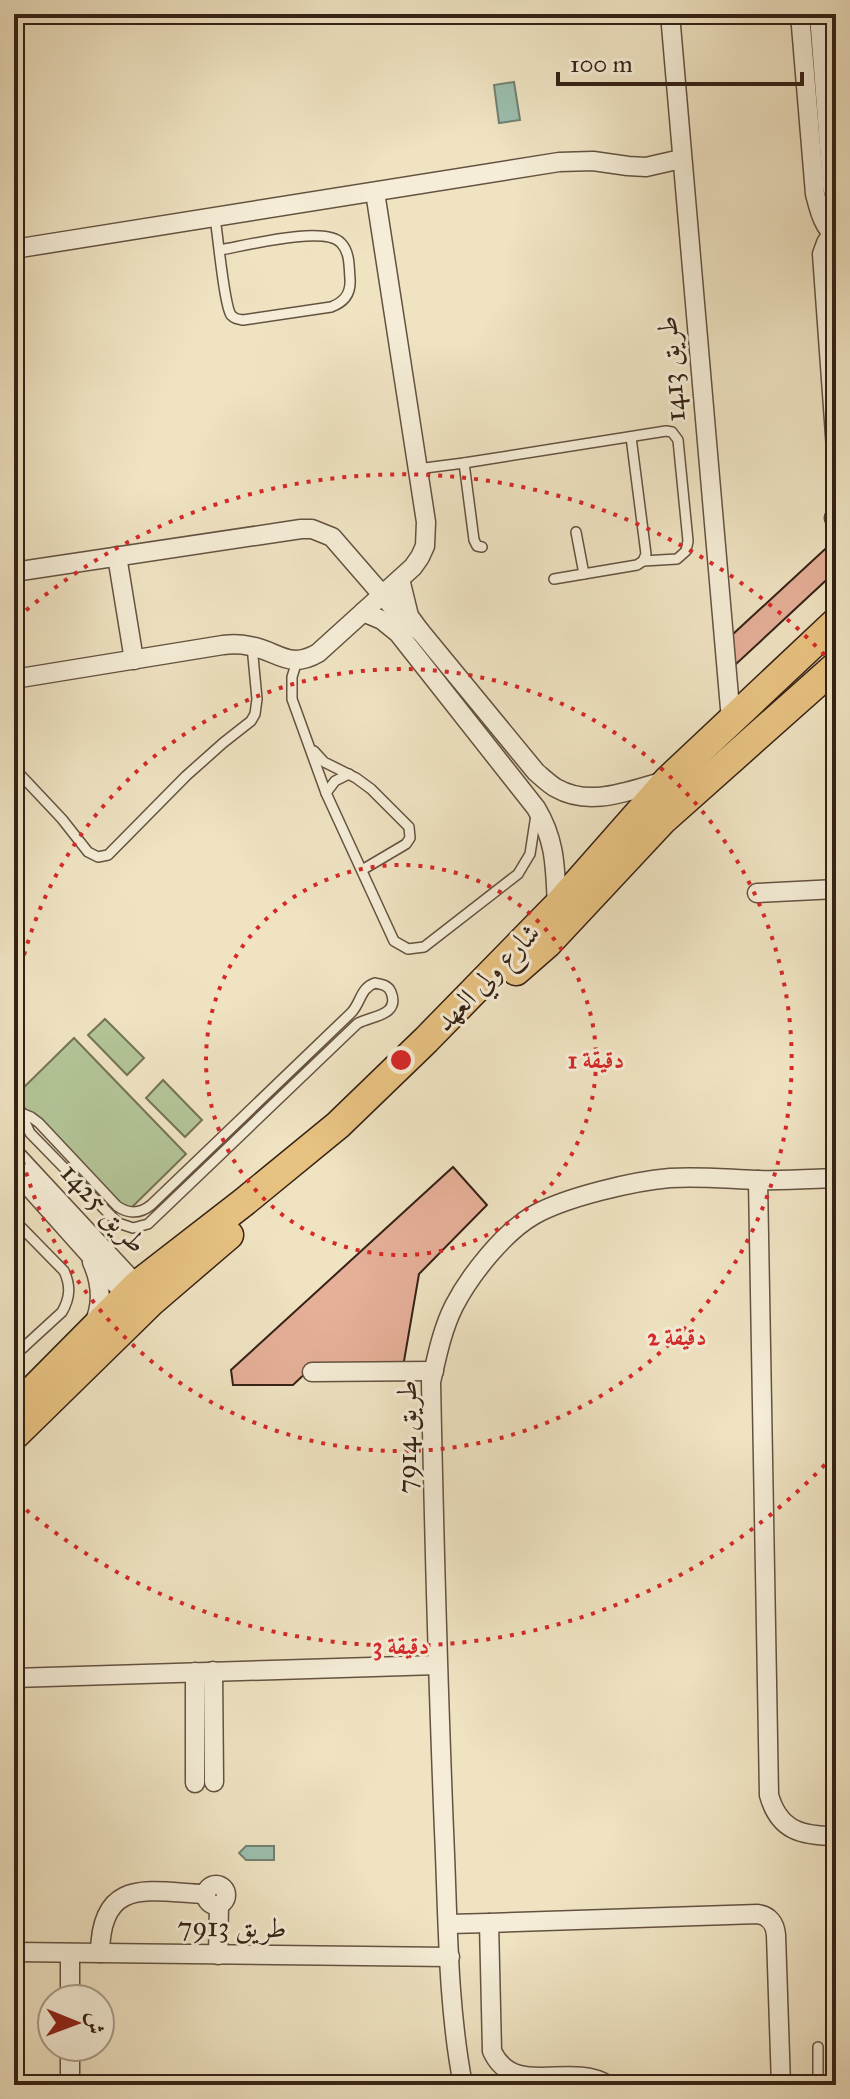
<svg xmlns="http://www.w3.org/2000/svg" width="850" height="2099" font-family="'IM FELL Great Primer',Amiri,serif">
  <rect width="100%" height="100%" fill="#efe3c2"/>
  <filter id="stains"><feTurbulence type="fractalNoise" baseFrequency=".0025" numOctaves="4"/><feColorMatrix values="0 0 0 0 .2 0 0 0 0 .09 0 0 0 0 .02 0 0 0 .5 -.17"/></filter>
  <radialGradient id="worn" r=".72"><stop offset=".6" stop-color="#630" stop-opacity="0"/><stop offset="1" stop-color="#630" stop-opacity=".3"/></radialGradient>
  <g fill="#b3c598" stroke="#747356" stroke-width="2">
    <polygon points="105,1019 144,1058 127,1075 88,1035"/>
    <polygon points="74,1038 186,1154 126,1213 14,1097"/>
    <polygon points="163,1080 202,1120 185,1137 146,1098"/>
  </g>
  <g fill="#9bbfae" stroke="#728071" stroke-width="2">
    <polygon points="514,82 520,120 499,123 494,85"/>
    <polygon points="246,1846 274,1846 274,1860 246,1860 239,1853"/>
  </g>
  <g fill="#e5af98" stroke="#352115" stroke-width="2">
    <polygon points="836,539 836,571 735,665 732,635"/>
    <polygon points="453,1167 487,1205 419,1274 403,1367 312,1367 293,1385 233,1385 231,1370"/>
  </g>
  <g fill="none" stroke-linecap="round" stroke-linejoin="round">
    <defs>
      <g id="service">
        <path d="M 215,218 C 218,236 224,304 231,315 C 235,319 237,319 243,320 L 331,307 C 345,302 351,293 350,279 C 349,267 350,252 341,243 C 325,225 244,246 220,250"/>
        <polyline points="464,463 474,540 477,546 482,547"/>
        <polyline points="417,469 464,463 666,431 672,432 678,440 688,541 686,551 677,559 643,561"/>
        <polyline points="576,532 584,574"/>
        <polyline points="554,579 637,565 643,561 646,554 631,437"/>
        <polyline points="297,661 292,677 292,699 326,793 394,941 408,949 424,947 518,874 530,854 536,815"/>
        <polyline points="314,751 324,762 356,778 371,789 409,827 410,838 406,844 362,870"/>
        <polyline points="14,768 62,819 88,852 98,857 108,855 186,776 223,743 251,721 255,714 257,699 252,646"/>
        <polyline points="326,793 335,781 349,774"/>
        <path d="M 375,983 C 381,984 388,985 391,992 C 401,1017 368,1016 357,1024 L 148,1224 L 133,1228 L 118,1223 L 30,1133 L 21,1113 L 31,1117 L 39,1123 L 117,1206 C 128,1214 140,1214 151,1205 L 351,1013 C 361,1003 360,988 375,983 Z"/>
        <path d="M 14,1220 L 64,1271 C 71,1286 70,1298 62,1312 L 14,1356"/>
        <polyline points="14,1258 16,1264 14,1280"/>
        <polyline points="14,1335 24,1347"/>
        <polyline points="818,2085 818,2047"/>
      </g>
      <g id="minor">
        <polyline points="670,14 731,720"/>
        <path d="M 800,14 L 815,194 C 819,209 823,228 836,236"/>
        <polyline points="819,14 832,186 836,203"/>
        <polyline points="836,227 826,243 822,254 836,449"/>
        <polyline points="14,249 559,162 593,161 628,166 646,167 681,159"/>
        <polyline points="834,518 836,516"/>
        <polyline points="117,556 134,660"/>
        <polyline points="14,572 301,529 312,529 332,537 404,620 420,631"/>
        <path d="M 400,579 L 409,616 L 420,631 L 536,772 C 542,777 549,784 556,788 C 591,808 630,790 665,781"/>
        <path d="M 363,612 L 382,620 L 398,633 L 536,808 C 556,841 555,868 557,906"/>
        <path d="M 14,679 L 223,645 C 232,644 241,644 250,646 C 278,651 289,670 318,653 L 413,567 L 420,557 L 425,546 L 426,522 L 375,192"/>
        <polyline points="757,893 836,889"/>
        <polyline points="14,1153 143,1292"/>
        <path d="M 758,1180 L 769,1795 C 779,1831 802,1836 836,1836"/>
        <polyline points="24,1181 132,1302"/>
        <path d="M 92,1262 C 101,1282 103,1305 93,1326"/>
        <polyline points="312,1372 434,1371"/>
        <polyline points="213,1671 214,1782"/>
        <polyline points="14,1678 437,1665"/>
        <polyline points="195,1783 195,1672"/>
        <circle cx="216" cy="1895" r="10"/>
        <polyline points="448,1924 489,1923"/>
        <polyline points="14,1952 450,1957"/>
        <polyline points="70,1953 70,1999"/>
        <path d="M 100,1953 C 101,1876 149,1892 205,1894"/>
        <polyline points="218,1955 219,1905"/>
        <polyline points="70,2047 70,2085"/>
        <path d="M 463,2085 C 447,2002 448,1915 444,1831 C 438,1681 434,1532 431,1382 C 437,1356 442,1330 454,1306 C 470,1275 504,1232 534,1215 C 566,1197 634,1181 670,1178 C 699,1176 728,1179 756,1180 C 783,1181 810,1179 836,1178"/>
        <path d="M 608,2085 C 569,2061 514,2099 492,2051 L 489,1923 L 758,1914 C 769,1916 775,1923 776,1935 L 781,2085"/>
      </g>
      <g id="primary">
        <polyline points="516,971 548,943 663,820 836,666"/>
        <polyline points="14,1409 137,1285 244,1202 338,1125 426,1040 557,906 668,780 836,622"/>
        <polyline points="14,1436 152,1301 229,1235"/>
      </g>
    </defs>
    <use href="#service" stroke="#645240" stroke-width="12"/>
    <use href="#minor" stroke="#645240" stroke-width="21"/>
    <use href="#primary" stroke="#352115" stroke-width="31"/>
    <use href="#service" stroke="#f5edd7" stroke-width="9"/>
    <use href="#minor" stroke="#f5edd7" stroke-width="18"/>
    <use href="#primary" stroke="#e8c281" stroke-width="28"/>
  </g>
  <g fill="none" stroke="#d62828" stroke-width="4" stroke-dasharray="4 8">
    <circle cx="401" cy="1060" r="195"/>
    <path d="M14 1002A391 391 0 1 1 14 1118"/>
    <path d="M833 1456A586 586 0 0 1 17 1502M17 618A586 586 0 0 1 833 664"/>
  </g>
  <g text-anchor="middle" dominant-baseline="central" stroke-width="6" stroke-linejoin="round" paint-order="stroke">
    <g font-size="28" fill="#352115" stroke="#f5edd7">
      <text transform="translate(671 369) rotate(-95)">طريق 1413</text>
      <text transform="translate(487 977) rotate(-46)">شارع ولي العهد</text>
      <text transform="translate(104 1208) rotate(47)">طريق 1425</text>
      <text transform="translate(406 1437) rotate(-90)">طريق 7914</text>
      <text transform="translate(232 1927) rotate(1)">طريق 7913</text>
    </g>
  </g>
  <circle cx="401" cy="1060" r="12" fill="#d62828" stroke="#f5edd7" stroke-width="4"/>
  <g font-size="24" text-anchor="middle" font-weight="bold" fill="#d62828" stroke="#f5edd7" stroke-width="6" stroke-linejoin="round" paint-order="stroke">
    <text x="596" y="1068">1 دقيقة</text>
    <text x="677" y="1345">2 دقيقة</text>
    <text x="401" y="1654">3 دقيقة</text>
  </g>
  <rect width="850" height="2099" fill="none" stroke="#efe3c2" stroke-width="48"/>
  <rect x="16" y="16" width="818" height="2067" fill="none" stroke="#352115" stroke-width="4"/>
  <rect x="24" y="24" width="802" height="2051" fill="none" stroke="#352115" stroke-width="2"/>
  <g transform="translate(76 2023) rotate(91)"><circle r="38" fill="#f5edd7" stroke="#a89b89" stroke-width="2"/>
  <path d="M0-6L14 30L0 20L-14 30Z" fill="#8f2418"/>
  <text y="-12" font-size="22" font-weight="bold" text-anchor="middle" fill="#352115">ش</text>
  </g>
  <path d="M558 72v12h244v-12" fill="none" stroke="#352115" stroke-width="4"/>
  <text x="570" y="72" font-size="24" fill="#352115" stroke="#f5edd7" stroke-width="6" paint-order="stroke">100 m</text>
  <rect width="100%" height="100%" filter="url(#stains)"/>
  <rect width="100%" height="100%" fill="url(#worn)"/>
</svg>
